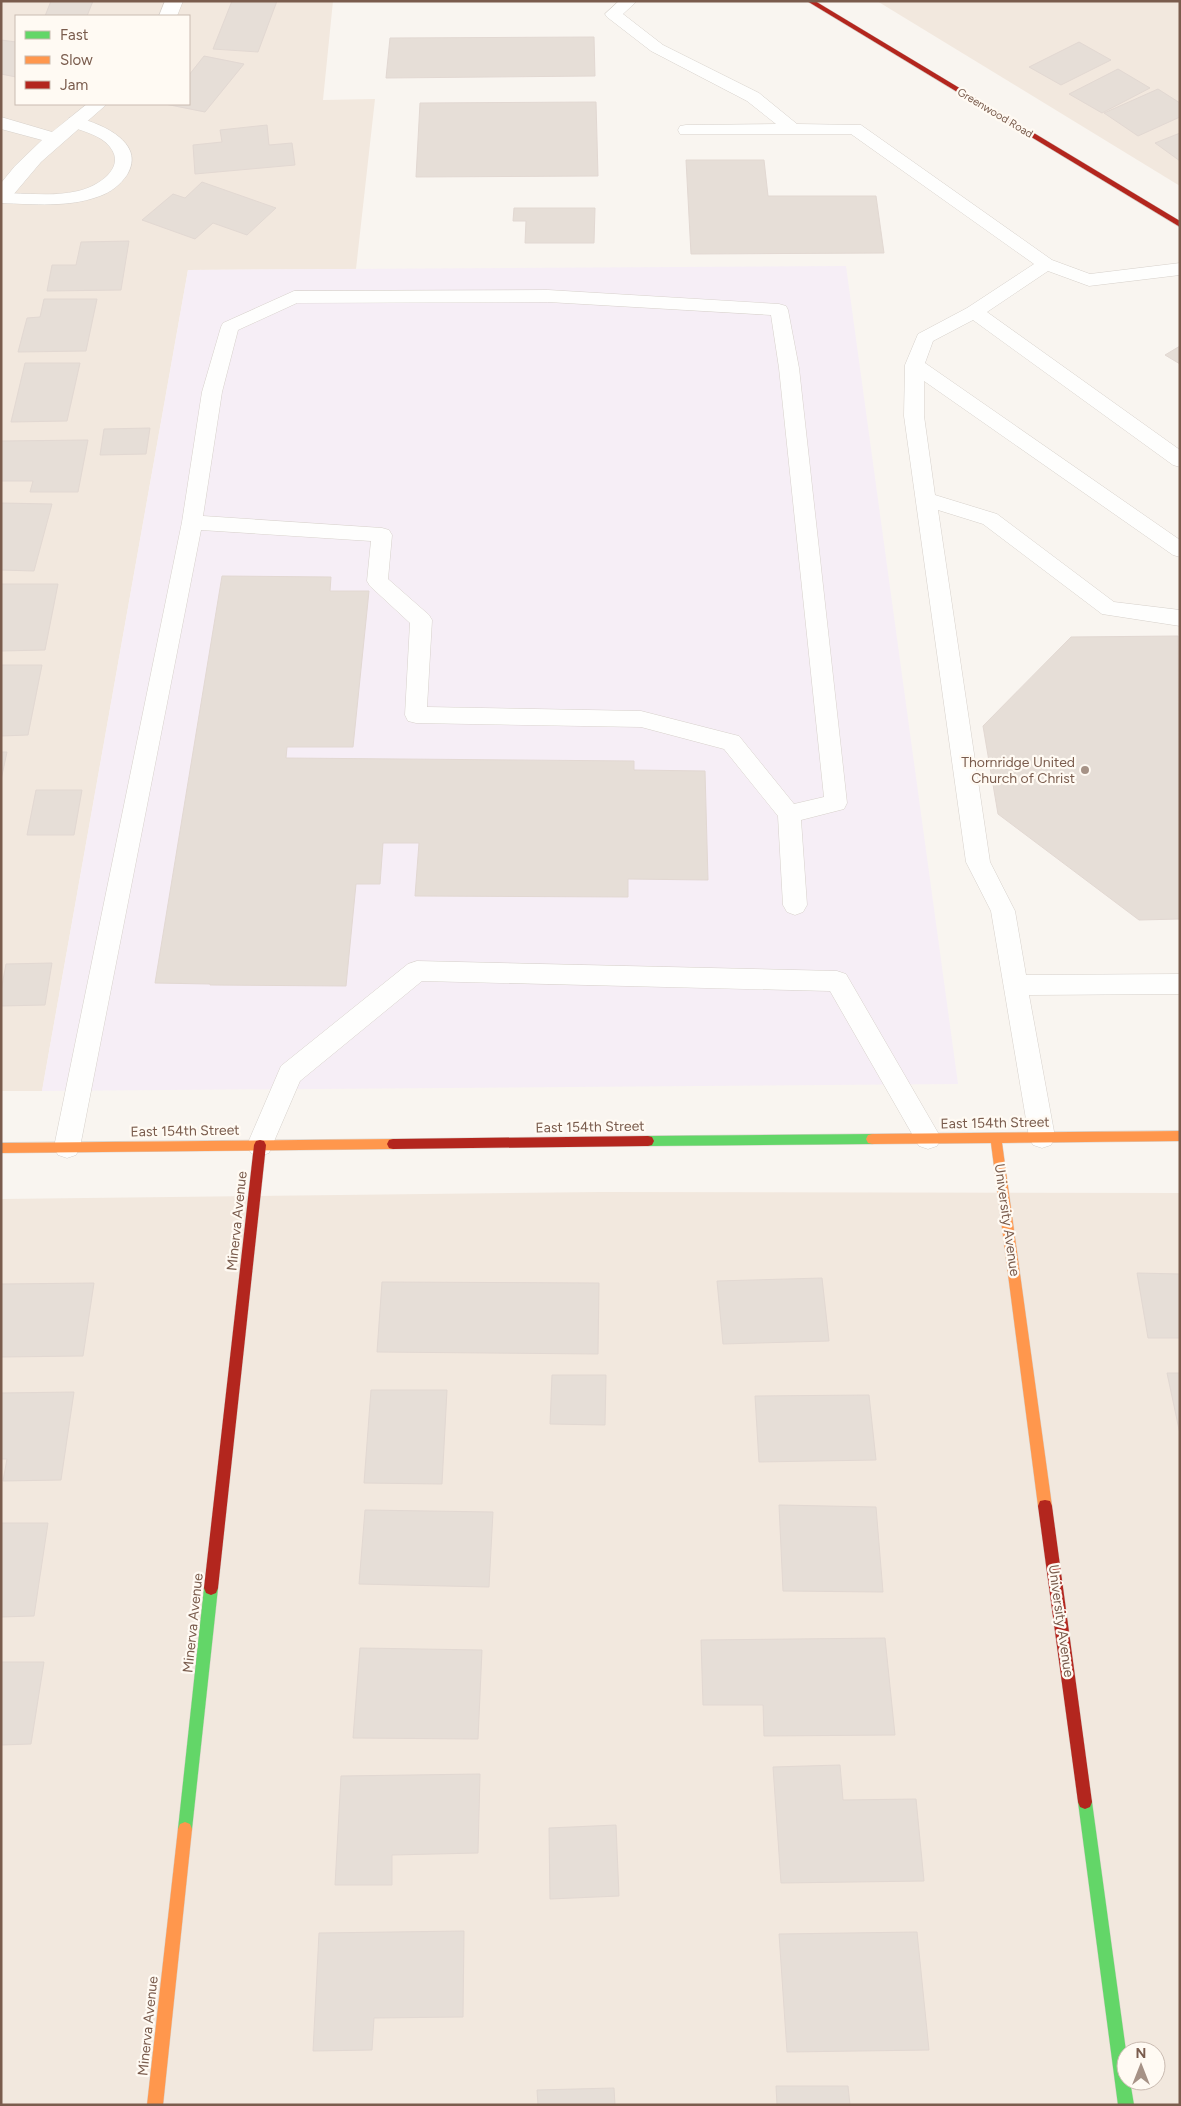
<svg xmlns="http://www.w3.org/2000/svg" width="1181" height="2106" font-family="Figtree,sans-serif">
  <rect width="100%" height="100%" fill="#f9f5f0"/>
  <g fill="#f2e8de" fill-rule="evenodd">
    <path d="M 1,1 L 333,1 L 323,100 L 375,99 L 356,269 L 188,270 L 42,1091 L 1,1091 ZM 16,16 L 189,16 L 189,104 L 16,104 Z"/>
    <polygon points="877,1 1180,1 1180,186"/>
    <path d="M 600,1192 L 1180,1193 L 1180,2105 L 1,2105 L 1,1199 ZM 1126,2051 L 1156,2051 L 1156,2081 L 1126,2081 Z"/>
  </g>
  <polygon fill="#f6eef6" points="846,266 958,1084 42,1091 188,270"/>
  <g fill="#e6ded7" stroke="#e2d8d2">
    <polygon points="51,1 93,1 87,16 45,16"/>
    <polygon points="232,1 277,1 258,52 213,49"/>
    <polygon points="594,37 595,76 386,78 390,38"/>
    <polygon points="1,40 16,42 16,77 1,74"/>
    <polygon points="1079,42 1111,60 1061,85 1029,67"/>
    <polygon points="204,56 244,64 205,112 165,104 189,104 189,75"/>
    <polygon points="1118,69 1150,88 1102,113 1069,94"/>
    <polygon points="1158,89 1180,103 1180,117 1138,136 1104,113"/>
    <polygon points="596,102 598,176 416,177 420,103"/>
    <polygon points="267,125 269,145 292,143 295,165 195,174 193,145 222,142 220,130"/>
    <polygon points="1180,133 1180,161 1155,143"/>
    <polygon points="686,160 764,160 768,196 876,196 884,253 691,254"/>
    <polygon points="202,182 276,208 247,235 213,223 195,239 142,220 173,194 185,198"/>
    <polygon points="514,208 595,208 594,243 525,243 526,221 513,221"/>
    <polygon points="129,241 121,290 47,291 52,265 76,265 81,242"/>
    <polygon points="44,299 97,299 86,351 18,352 27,318 40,317"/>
    <polygon points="1180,346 1180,364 1165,355"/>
    <polygon points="25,363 80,363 67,421 11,422"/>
    <polygon points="150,428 146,454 100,455 104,429"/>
    <polygon points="88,440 78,492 30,492 33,481 1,481 1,441"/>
    <polygon points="1,503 52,504 34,571 1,570"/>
    <polygon points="222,576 331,577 330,591 369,591 353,747 287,747 286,758 634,761 634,770 705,771 708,880 628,879 628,897 415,896 419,843 383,843 380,884 356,884 346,986 210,985 210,984 155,983"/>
    <polygon points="1,584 58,584 45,650 1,651"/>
    <polygon points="1178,636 1180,919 1139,920 998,814 983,726 1071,637"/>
    <polygon points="1,665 42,665 28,735 1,736"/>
    <polygon points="1,752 7,752 1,780"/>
    <polygon points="36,790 82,790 74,835 27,835"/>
    <polygon points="52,963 45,1005 1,1006 1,991 6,964"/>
    <polygon points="1137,1273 1180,1274 1180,1338 1148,1338"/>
    <polygon points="822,1278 829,1341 723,1344 717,1281"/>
    <polygon points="382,1282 599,1283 598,1354 377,1352"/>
    <polygon points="94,1283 83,1356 1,1357 1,1284"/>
    <polygon points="1167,1373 1180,1373 1180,1434"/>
    <polygon points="552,1375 606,1375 605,1425 550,1424"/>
    <polygon points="371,1390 447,1390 442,1484 364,1483"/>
    <polygon points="74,1392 61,1480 3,1481 7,1459 1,1459 1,1393"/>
    <polygon points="869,1395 876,1460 759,1462 755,1396"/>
    <polygon points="779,1505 876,1507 883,1592 783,1591"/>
    <polygon points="365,1510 493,1512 489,1587 359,1584"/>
    <polygon points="1,1523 48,1523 34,1616 1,1617"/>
    <polygon points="885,1638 895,1735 764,1736 763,1705 703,1705 701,1640"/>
    <polygon points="360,1648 482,1650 478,1739 353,1738"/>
    <polygon points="1,1662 44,1662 31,1744 1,1745"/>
    <polygon points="840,1765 843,1800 916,1799 924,1881 781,1883 773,1767"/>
    <polygon points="480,1774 478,1853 392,1855 392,1885 335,1885 341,1776"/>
    <polygon points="616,1825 619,1896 550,1899 549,1828"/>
    <polygon points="464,1931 463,2017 374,2018 372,2050 313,2051 319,1933"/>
    <polygon points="917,1932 929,2050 787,2052 779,1934"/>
    <polygon points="776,2086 848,2086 850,2105 777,2105"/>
    <polygon points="614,2088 615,2105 538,2105 537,2090"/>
  </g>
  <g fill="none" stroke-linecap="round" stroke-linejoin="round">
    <defs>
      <g id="lane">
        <polygon points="619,1 637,1 623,14 663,45 759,93 797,124 861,125 1052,260 1090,274 1180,263 1180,275 1089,286 1048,271 987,312 1180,450 1180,467 1173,465 973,320 933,341 925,363 1180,540 1180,557 1173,555 924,381 924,416 935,495 997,514 1114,602 1180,610 1180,626 1102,614 983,524 938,510 990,862 1015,911 1026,975 1180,974 1180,994 1029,995 1055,1137 1051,1145 1042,1148 1033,1145 1029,1137 991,911 966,862 904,416 905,365 918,334 967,308 1034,264 851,134 680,134 678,130 680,126 686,125 776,124 747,101 651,51 607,17 605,14"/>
        <path d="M 75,117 C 100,123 147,142 127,175 C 120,185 111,192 100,196 C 68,208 34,204 1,203 L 1,193 C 27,193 53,197 78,191 C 97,187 127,168 110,147 C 101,135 82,131 69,126 L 67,122 L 69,118 Z"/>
        <path d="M 548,290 L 779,304 L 786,306 L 788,310 L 799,368 L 847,803 L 844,809 L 801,820 L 807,905 L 803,912 L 795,915 L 787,912 L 783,905 L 778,816 L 724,749 L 641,727 L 416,723 L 408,721 L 405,715 L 410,623 L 370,586 L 367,581 L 371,541 L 201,530 L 80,1147 L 76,1155 L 67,1158 L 58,1155 L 54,1147 L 182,522 L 202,392 L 221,327 L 223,323 L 294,291 ZM 548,302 L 771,315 L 779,368 L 824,797 L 794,804 L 739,736 L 731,734 L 641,711 L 427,707 L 432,620 L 429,615 L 388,579 L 392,535 L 389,530 L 382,528 L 203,516 L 222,392 L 238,330 L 297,303 Z"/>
        <polygon points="417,961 837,971 846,974 941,1138 937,1146 928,1149 919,1146 830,991 422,981 300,1081 269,1153 260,1156 251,1153 247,1145 281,1066 408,964"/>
      </g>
      <g id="street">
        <polygon points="165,1 183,1 177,16 159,16"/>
        <polygon points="87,104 107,104 41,162 8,201 1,203 1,183 15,166 42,140 1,129 1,117 52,132"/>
      </g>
      <g id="fast">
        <polygon points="872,1134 876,1135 878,1139 876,1143 872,1144 648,1146 644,1145 642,1141 644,1137 648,1136"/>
        <polygon points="211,1581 216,1583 218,1588 192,1829 190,1834 185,1836 180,1834 178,1829 204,1588 206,1583"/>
        <polygon points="1085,1795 1090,1797 1092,1802 1126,2051 1126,2081 1130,2081 1134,2105 1118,2105 1078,1802 1080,1797"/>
      </g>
      <g id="slow">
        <polygon points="1180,1131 1180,1141 1002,1143 1052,1506 1050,1511 1045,1512 1040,1511 1038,1506 991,1143 872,1144 868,1143 866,1139 868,1135 872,1134"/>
        <polygon points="393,1139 397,1140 399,1144 397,1148 393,1149 1,1153 1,1143"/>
        <polygon points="185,1822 190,1824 192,1829 163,2105 147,2105 178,1829 180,1824"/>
      </g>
      <g id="jam">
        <polygon points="807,1 815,1 1180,221 1180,227"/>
        <polygon points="648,1136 652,1137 654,1141 652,1145 648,1146 393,1149 389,1148 387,1144 389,1140 393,1139"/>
        <polygon points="260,1140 264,1141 266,1145 218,1588 216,1593 211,1595 206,1593 204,1588 254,1145 256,1141"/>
        <polygon points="1045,1500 1050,1501 1052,1506 1092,1802 1090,1807 1085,1809 1080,1807 1078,1802 1038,1506 1040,1501"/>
      </g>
    </defs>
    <use href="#lane" stroke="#d7d1cb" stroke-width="1"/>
    <use href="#street" stroke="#d7d1cb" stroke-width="1"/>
    <use href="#fast" stroke="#d9d2cb" stroke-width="1"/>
    <use href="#slow" stroke="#d9d2cb" stroke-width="1"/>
    <use href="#jam" stroke="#d9d2cb" stroke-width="1"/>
    <use href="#lane" fill="#fefefd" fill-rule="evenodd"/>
    <use href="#street" fill="#fefefd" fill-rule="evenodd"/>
    <use href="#fast" fill="#63d668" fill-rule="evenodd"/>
    <use href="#slow" fill="#ff974d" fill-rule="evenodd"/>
    <use href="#jam" fill="#b3261e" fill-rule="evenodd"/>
  </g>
  <circle fill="#a69286" stroke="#fffaf3" stroke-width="2" cx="1085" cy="770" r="5"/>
  <g text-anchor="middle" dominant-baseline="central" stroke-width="4.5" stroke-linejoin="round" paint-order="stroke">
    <g font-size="11" fill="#7a5c4d" stroke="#fffaf3">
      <text transform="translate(995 113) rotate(31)">Greenwood Road</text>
    </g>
    <g font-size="14" fill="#7a5c4d" stroke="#fffaf3" text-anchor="end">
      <text x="1075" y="762">Thornridge United<tspan x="1075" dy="16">Church of Christ</tspan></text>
    </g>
    <g font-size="14" fill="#7a5c4d" stroke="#fffaf3">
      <text transform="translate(995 1123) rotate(-1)">East 154th Street</text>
      <text transform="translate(590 1127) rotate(-1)">East 154th Street</text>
      <text transform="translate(185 1131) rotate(-1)">East 154th Street</text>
      <text transform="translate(1007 1220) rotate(82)">University Avenue</text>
      <text transform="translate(237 1221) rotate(-84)">Minerva Avenue</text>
      <text transform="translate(1061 1621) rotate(82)">University Avenue</text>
      <text transform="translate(193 1623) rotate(-84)">Minerva Avenue</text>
      <text transform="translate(148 2026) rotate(-84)">Minerva Avenue</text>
    </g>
  </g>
  <rect width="1181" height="2106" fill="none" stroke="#7a5c4d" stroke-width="5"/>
  <rect x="15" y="15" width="175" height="90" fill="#fffaf3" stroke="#cabbb1"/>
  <rect x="25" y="31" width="25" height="8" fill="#63d668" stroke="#cabbb1"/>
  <text x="60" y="40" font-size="15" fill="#7a5c4d">Fast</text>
  <rect x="25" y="56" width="25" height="8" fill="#ff974d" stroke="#cabbb1"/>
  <text x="60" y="65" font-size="15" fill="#7a5c4d">Slow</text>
  <rect x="25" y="81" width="25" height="8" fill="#b3261e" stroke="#cabbb1"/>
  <text x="60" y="90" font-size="15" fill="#7a5c4d">Jam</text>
  <g transform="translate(1141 2066)"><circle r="24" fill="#fffaf3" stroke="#cabbb1"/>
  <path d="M0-4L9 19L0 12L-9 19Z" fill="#a69286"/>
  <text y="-8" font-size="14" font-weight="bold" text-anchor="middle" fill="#7a5c4d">N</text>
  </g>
</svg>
